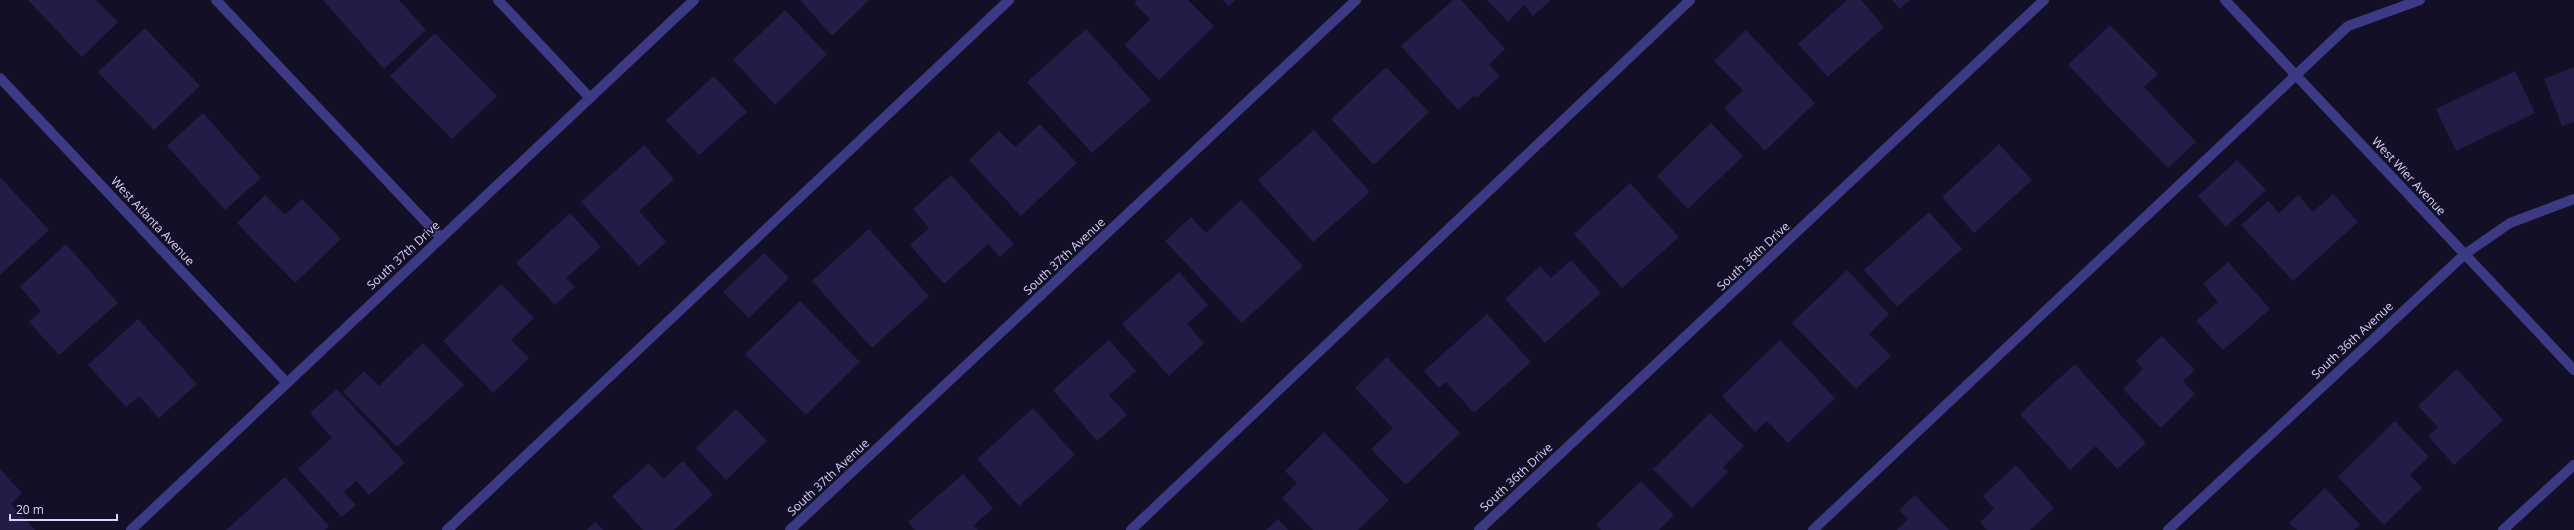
<svg xmlns="http://www.w3.org/2000/svg" width="2574" height="530" font-family="'Open Sans',sans-serif">
  <rect width="100%" height="100%" fill="#130f26"/>
  <g fill="#241b47">
    <polygon points="28,0 96,0 118,22 82,57"/>
    <polygon points="323,0 399,0 426,30 384,69"/>
    <polygon points="800,0 869,0 832,36"/>
    <polygon points="1137,0 1188,0 1214,26 1159,80 1125,45 1150,19 1134,3"/>
    <polygon points="1223,0 1235,0 1229,6"/>
    <polygon points="1453,0 1461,0 1505,49 1489,65 1500,76 1476,98 1474,96 1458,110 1401,46"/>
    <polygon points="1487,0 1551,0 1533,16 1524,5 1508,22"/>
    <polygon points="1847,0 1861,0 1884,27 1828,77 1798,44"/>
    <polygon points="1892,0 1910,0 1900,9"/>
    <polygon points="785,10 827,54 775,105 733,60"/>
    <polygon points="2110,25 2158,74 2144,87 2196,142 2168,168 2068,65"/>
    <polygon points="145,28 200,86 154,130 98,72"/>
    <polygon points="1086,29 1151,100 1092,153 1027,82"/>
    <polygon points="1746,30 1815,103 1765,151 1724,108 1743,90 1714,61"/>
    <polygon points="435,33 497,96 452,139 390,76"/>
    <polygon points="1386,67 1429,112 1374,165 1331,119"/>
    <polygon points="2574,67 2574,122 2562,126 2544,79"/>
    <polygon points="2515,71 2535,113 2456,151 2436,109"/>
    <polygon points="714,76 747,112 699,155 666,120"/>
    <polygon points="203,113 261,178 225,210 167,146"/>
    <polygon points="1711,123 1743,156 1688,209 1657,176"/>
    <polygon points="1040,124 1077,163 1021,216 969,160 999,131 1015,147"/>
    <polygon points="1314,130 1370,192 1313,242 1258,180"/>
    <polygon points="1999,144 2032,180 1974,233 1942,197"/>
    <polygon points="644,145 674,179 639,211 666,242 639,266 581,202"/>
    <polygon points="2237,160 2266,190 2226,227 2198,196"/>
    <polygon points="951,175 1014,244 1000,257 988,244 944,284 910,245 929,228 913,209"/>
    <polygon points="0,177 49,230 0,275"/>
    <polygon points="1630,183 1679,237 1622,288 1574,234"/>
    <polygon points="2333,194 2358,222 2293,281 2241,225 2268,201 2279,213 2298,195 2313,212"/>
    <polygon points="265,195 285,215 302,199 341,239 295,283 237,223"/>
    <polygon points="1241,200 1303,266 1242,323 1165,241 1191,217 1206,233"/>
    <polygon points="1929,212 1962,249 1897,307 1864,270"/>
    <polygon points="570,213 601,247 566,278 575,287 555,305 516,263"/>
    <polygon points="869,229 929,296 872,348 812,281"/>
    <polygon points="66,244 118,303 59,355 29,322 41,311 20,287"/>
    <polygon points="764,253 789,278 749,318 723,292"/>
    <polygon points="1571,260 1601,293 1545,343 1505,299 1540,266 1551,278"/>
    <polygon points="2228,262 2270,309 2223,350 2196,321 2218,302 2203,284"/>
    <polygon points="1847,270 1889,314 1869,334 1891,356 1856,389 1792,323"/>
    <polygon points="1179,272 1208,305 1187,324 1204,343 1169,376 1122,324"/>
    <polygon points="501,284 534,318 511,340 529,358 493,393 443,341"/>
    <polygon points="800,301 860,362 806,415 745,354"/>
    <polygon points="1487,314 1531,362 1474,413 1446,382 1439,388 1424,371"/>
    <polygon points="138,319 197,384 159,418 139,396 126,407 88,365"/>
    <polygon points="2162,336 2195,370 2183,381 2195,394 2161,428 2123,389 2143,369 2136,361"/>
    <polygon points="1109,340 1136,371 1109,395 1127,415 1097,441 1053,390"/>
    <polygon points="1780,340 1835,398 1788,443 1767,421 1755,432 1722,396"/>
    <polygon points="423,343 464,385 397,447 343,392 364,371 379,386"/>
    <polygon points="1387,357 1460,433 1406,485 1371,449 1393,428 1355,388"/>
    <polygon points="2075,364 2146,443 2117,469 2096,446 2070,470 2020,414"/>
    <polygon points="2457,369 2503,420 2454,465 2428,436 2438,427 2418,406"/>
    <polygon points="337,389 405,463 369,495 356,481 344,492 356,505 342,517 298,469 332,438 310,413"/>
    <polygon points="1033,408 1075,455 1019,506 977,459"/>
    <polygon points="736,409 767,441 726,480 696,448"/>
    <polygon points="1710,413 1744,446 1723,467 1728,472 1692,508 1653,469"/>
    <polygon points="2395,421 2429,457 2410,475 2422,488 2384,525 2338,477"/>
    <polygon points="1324,432 1389,500 1358,530 1313,530 1282,498 1297,483 1285,471"/>
    <polygon points="683,461 713,495 674,530 643,530 612,496 649,463 663,479"/>
    <polygon points="2016,465 2054,508 2030,530 1987,530 1980,522 1994,509 1983,496"/>
    <polygon points="0,469 22,493 11,504 35,530 0,530"/>
    <polygon points="963,474 993,508 973,526 978,530 915,530 908,522"/>
    <polygon points="285,477 329,526 325,530 226,530"/>
    <polygon points="1641,481 1674,515 1659,530 1601,530 1596,525"/>
    <polygon points="2325,488 2360,525 2354,530 2297,530 2289,523"/>
    <polygon points="1915,495 1949,530 1897,530 1908,519 1899,510"/>
    <polygon points="1278,519 1288,530 1266,530"/>
    <polygon points="595,522 603,530 587,530"/>
  </g>
  <g fill="none" stroke-linecap="round" stroke-linejoin="round">
    <g stroke="#3d3a85" stroke-width="10">
      <polyline points="216,0 441,238"/>
      <polyline points="498,0 590,98"/>
      <polyline points="2225,0 2574,370"/>
      <polyline points="0,78 287,383"/>
      <polyline points="131,530 694,0"/>
      <polyline points="447,530 1009,0"/>
      <polyline points="790,530 1356,0"/>
      <polyline points="1131,530 1690,0"/>
      <polyline points="1479,530 2044,0"/>
      <polyline points="1813,530 2348,26 2420,0"/>
      <polyline points="2168,530 2465,254 2510,223 2574,199"/>
      <polyline points="2503,530 2574,465"/>
    </g>
  </g>
  <g text-anchor="middle" dominant-baseline="central" stroke-width="3" stroke-linejoin="round" paint-order="stroke">
    <g font-size="12" fill="#d9d4ff" stroke="#130f26">
      <text transform="translate(2409 176) rotate(47)">West Wier Avenue</text>
      <text transform="translate(153 221) rotate(47)">West Atlanta Avenue</text>
      <text transform="translate(403 255) rotate(-43)">South 37th Drive</text>
      <text transform="translate(1064 256) rotate(-43)">South 37th Avenue</text>
      <text transform="translate(1753 256) rotate(-43)">South 36th Drive</text>
      <text transform="translate(2352 340) rotate(-43)">South 36th Avenue</text>
      <text transform="translate(828 477) rotate(-43)">South 37th Avenue</text>
      <text transform="translate(1516 477) rotate(-43)">South 36th Drive</text>
    </g>
  </g>
  <path d="M10 514v6h107v-6" fill="none" stroke="#d9d4ff" stroke-width="2"/>
  <text x="16" y="514" font-size="12" fill="#d9d4ff" stroke="#130f26" stroke-width="3" paint-order="stroke">20 m</text>
</svg>
